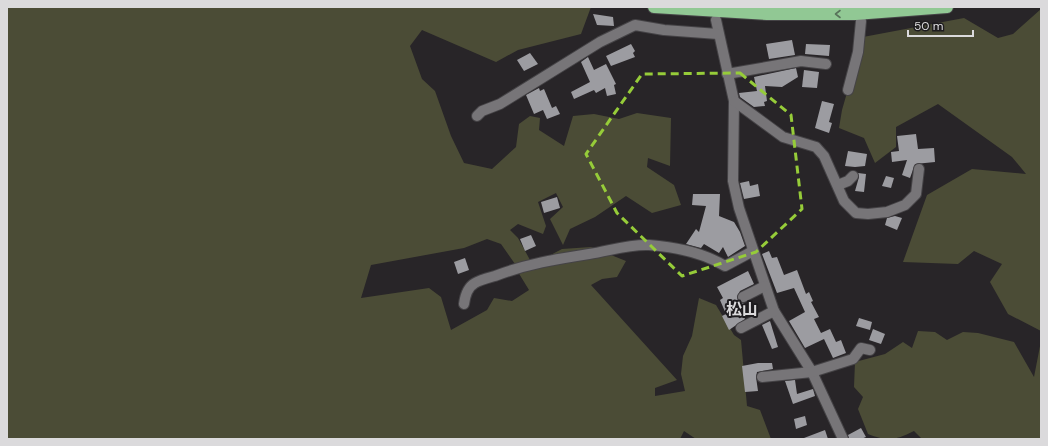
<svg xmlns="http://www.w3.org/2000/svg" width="1048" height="446" font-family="'DM Sans','Noto Sans JP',sans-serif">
  <rect width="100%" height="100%" fill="#282528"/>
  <g fill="#4b4c36">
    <polygon points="7,7 591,7 581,34 518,50 496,62 422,30 410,46 422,79 435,91 451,136 464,163 492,169 516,147 519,124 530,116 540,118 539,130 564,146 573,116 594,114 619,119 637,113 671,118 670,166 648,158 647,167 674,185 681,205 652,213 626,196 595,217 570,229 563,245 550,219 563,207 556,193 538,202 546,226 543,234 518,224 510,230 518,238 530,260 515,264 501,244 487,239 464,248 371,265 361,298 429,288 441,297 451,330 487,310 494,298 512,301 529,290 518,272 562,249 591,247 626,261 617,277 602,279 591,285 677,380 655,388 655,396 685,391 681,374 683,356 692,336 699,298 716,305 734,335 741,340 747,406 760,410 771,439 696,439 684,431 680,439 7,439"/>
    <polygon points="1041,9 1041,331 1008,314 990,282 1002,264 974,251 958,264 903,262 927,195 972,169 1026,174 1012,157 938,104 896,127 896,147 875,163 864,138 839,128 842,110 863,37 964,18 998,38 1013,34"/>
    <path d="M 918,331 L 935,332 L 947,340 L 963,332 L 978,333 L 1014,342 L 1034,377 L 1041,341 L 1041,439 L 922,439 L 914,431 C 896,440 888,442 868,434 L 858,409 L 863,397 L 854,387 L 855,362 L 885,354 L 903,342 L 912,348 Z"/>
  </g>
  <g fill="#9c9ca1">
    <polygon points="593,14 613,17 614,26 597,25"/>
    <polygon points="792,40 795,55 769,59 766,44"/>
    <polygon points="631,44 635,51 633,53 635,57 611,66 606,56"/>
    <polygon points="806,44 830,45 829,56 805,54"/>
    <polygon points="530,53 538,64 524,71 517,60"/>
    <polygon points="588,57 594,70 606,64 616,84 614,85 616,94 607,96 605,88 596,93 594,90 574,99 571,92 590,82 581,62"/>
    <polygon points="796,68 798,77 782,87 765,86 767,101 764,102 765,106 754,107 740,97 739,93 757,91 754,77"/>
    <polygon points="804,70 819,72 817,88 802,87"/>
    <polygon points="539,88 540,91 544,89 552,108 556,106 560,114 547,119 543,110 534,114 526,95"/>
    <polygon points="822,101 834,104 829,122 832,123 829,133 815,128"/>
    <polygon points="916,134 918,149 934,148 935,162 915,164 910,178 902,175 907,160 892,162 891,152 899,151 897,136"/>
    <polygon points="848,151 867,154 865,166 855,167 845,166"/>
    <polygon points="858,173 866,174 864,192 855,191 859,177"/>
    <polygon points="886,176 894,178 891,188 882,186"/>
    <polygon points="749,181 750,186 758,184 760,196 744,199 740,183"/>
    <polygon points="693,194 720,194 719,216 734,222 740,232 745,246 728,257 723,247 719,253 704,244 701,248 686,244 696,229 699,232 706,206 692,205"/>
    <polygon points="557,197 560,208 544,213 541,202"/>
    <polygon points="895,216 902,218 897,230 885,225 887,218"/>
    <polygon points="531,235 536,246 525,251 520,239"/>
    <polygon points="769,251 772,258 777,257 784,275 797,270 806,294 809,292 813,301 811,302 819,317 814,319 821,333 830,329 836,342 841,340 846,353 833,358 824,339 805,348 789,321 805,312 794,288 777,293 762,254"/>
    <polygon points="465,258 469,270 458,274 454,262"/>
    <polygon points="748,271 754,284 740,291 737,297 739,302 744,303 747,309 742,313 745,319 729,330 722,316 726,314 720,300 723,298 717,287"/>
    <polygon points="859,318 872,322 870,330 856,326"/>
    <polygon points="770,321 778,347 772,349 762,325"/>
    <polygon points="873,329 885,334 881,344 869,340"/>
    <polygon points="758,363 772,363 773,369 757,372 756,377 758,391 745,392 742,366"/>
    <polygon points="795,380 797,394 813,389 815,396 793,404 785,381"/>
    <polygon points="805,416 807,425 796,429 794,419"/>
    <polygon points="861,428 866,437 861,439 849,439 848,435"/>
    <polygon points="825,430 828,439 804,439 804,438"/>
  </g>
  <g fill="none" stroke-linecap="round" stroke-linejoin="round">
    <defs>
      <g id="minor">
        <polyline points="716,20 734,101 733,181 739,208 774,311 812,372 843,439"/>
        <polyline points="727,74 801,61 826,64"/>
        <polyline points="848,90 858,52 861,21"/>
        <polyline points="734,101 783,137 816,147 824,156 844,201 856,213 868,214 887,212 905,205 916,194 919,169"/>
        <polyline points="477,116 482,111 500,104 600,42 635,25 664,30 718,34"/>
        <polyline points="838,185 848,181 853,176"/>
        <polyline points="743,297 765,286"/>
        <path d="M 464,304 C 465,296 468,287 475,283 C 480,280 488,278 495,276 C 526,264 557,259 589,254 C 609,251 629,244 649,245 C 675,247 702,252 725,266 L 753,251"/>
        <polyline points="741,328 774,311"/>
        <polyline points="762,377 812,372 853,359 861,348 870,350"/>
      </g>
      <polyline id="highway" points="654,7 767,14 855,14 947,7"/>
    </defs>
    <use href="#minor" stroke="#454346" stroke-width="12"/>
    <use href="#highway" stroke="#454346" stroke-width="14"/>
    <use href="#minor" stroke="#777578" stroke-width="10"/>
    <use href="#highway" stroke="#91c894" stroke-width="12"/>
  </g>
  <defs><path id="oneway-chevron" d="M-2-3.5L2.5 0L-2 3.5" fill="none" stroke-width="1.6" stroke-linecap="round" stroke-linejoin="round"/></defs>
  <use stroke="#58725a" href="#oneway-chevron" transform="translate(838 14) rotate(180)"/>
  <path fill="none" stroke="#96cc39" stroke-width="3" stroke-dasharray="8 5" stroke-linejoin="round" d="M 740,73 L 791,115 L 802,209 L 756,252 L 682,276 L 617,213 L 586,154 L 642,74 Z"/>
  <g text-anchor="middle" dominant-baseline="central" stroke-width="4" stroke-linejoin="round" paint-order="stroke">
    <g font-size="16" font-weight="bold" fill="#dbdadc" stroke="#1e1c1f">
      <text x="742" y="309">松山</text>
    </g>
  </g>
  <rect width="1048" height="446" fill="none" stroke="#dbdadc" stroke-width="16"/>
  <path d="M908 30v6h65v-6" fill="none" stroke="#dbdadc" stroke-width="2"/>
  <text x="914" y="30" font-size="12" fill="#dbdadc" stroke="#1e1c1f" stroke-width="3" paint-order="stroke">50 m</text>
</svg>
